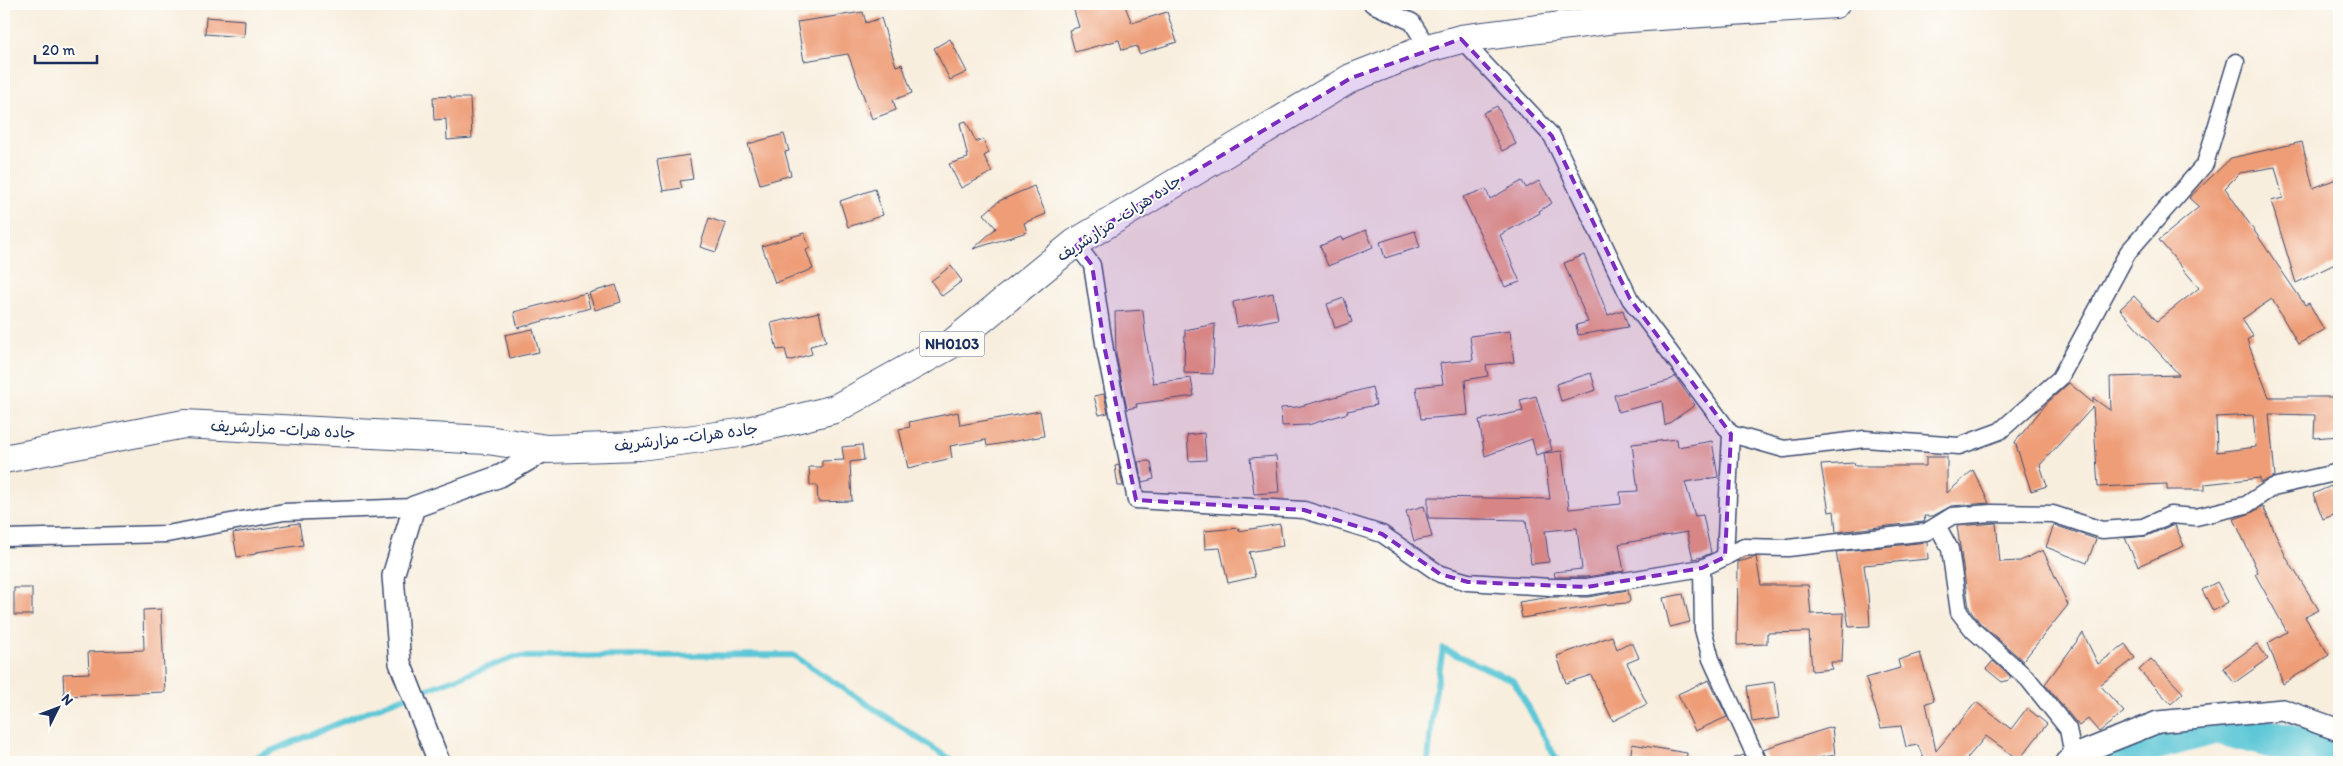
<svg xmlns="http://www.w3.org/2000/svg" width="2343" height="766" font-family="Itim,'Playpen Sans Arabic',sans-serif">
  <rect width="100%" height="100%" fill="#fdfcf7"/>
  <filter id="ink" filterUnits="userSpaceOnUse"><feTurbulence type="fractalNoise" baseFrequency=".02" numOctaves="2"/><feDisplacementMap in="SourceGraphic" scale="10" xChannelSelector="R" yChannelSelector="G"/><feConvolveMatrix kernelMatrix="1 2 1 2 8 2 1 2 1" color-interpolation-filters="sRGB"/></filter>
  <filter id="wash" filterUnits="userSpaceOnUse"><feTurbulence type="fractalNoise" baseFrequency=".0096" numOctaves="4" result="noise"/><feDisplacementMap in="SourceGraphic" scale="20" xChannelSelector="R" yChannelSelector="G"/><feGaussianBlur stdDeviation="1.12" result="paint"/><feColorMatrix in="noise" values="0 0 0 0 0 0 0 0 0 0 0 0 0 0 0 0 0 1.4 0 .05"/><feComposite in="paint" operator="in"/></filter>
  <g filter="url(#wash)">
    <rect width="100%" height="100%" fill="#f8eede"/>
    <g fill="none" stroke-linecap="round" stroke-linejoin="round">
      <g stroke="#5dc7d7" stroke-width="6">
        <polyline points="244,762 381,706 515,657 793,655 954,762"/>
        <polyline points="1428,762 1433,707 1443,649 1514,681 1558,762"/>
      </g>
      <polyline stroke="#5dc7d7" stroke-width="38" points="2090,762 2093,758 2217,725 2339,757"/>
    </g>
    <g id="blocks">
      <g fill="#ee9d77" fill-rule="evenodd">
        <polygon points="1072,4 1124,4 1132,23 1167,12 1177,42 1139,54 1137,46 1122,50 1119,40 1075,52 1069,30 1079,27"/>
        <polygon points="863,12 866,23 881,18 896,66 902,64 912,93 893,100 896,110 872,119 848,54 804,61 797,22"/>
        <polygon points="206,17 245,20 244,37 205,34"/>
        <polygon points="950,39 967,72 950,80 934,48"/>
        <polygon points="451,96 451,98 470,98 472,138 447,140 446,119 434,120 433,97"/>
        <polygon points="1497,106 1516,144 1502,151 1483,113"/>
        <polygon points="966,121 976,142 983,139 989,153 984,156 992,172 961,188 949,164 968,158 960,123"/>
        <polygon points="784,134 789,151 785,152 791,175 760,184 748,144"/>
        <path d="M 2302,142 L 2313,188 L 2339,178 L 2339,262 L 2296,283 L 2271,201 L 2283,198 L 2275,167 L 2240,173 L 2225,188 L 2305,305 L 2309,303 L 2324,330 L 2298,344 L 2272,299 L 2242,319 L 2253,336 L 2247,340 L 2269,397 L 2339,397 L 2339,436 L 2314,438 L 2315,415 L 2269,414 L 2275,476 L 2260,483 L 2260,478 L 2205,484 L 2205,490 L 2167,490 L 2167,484 L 2098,487 L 2093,407 L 2040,465 L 2047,486 L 2031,491 L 2015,442 L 2047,403 L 2069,383 L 2093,403 L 2093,398 L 2111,411 L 2110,377 L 2179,375 L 2120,309 L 2134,296 L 2157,321 L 2199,288 L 2159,240 L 2199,207 L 2189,198 L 2231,158 ZM 2253,415 L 2256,447 L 2217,452 L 2216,417 Z"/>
        <polygon points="689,155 693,179 680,181 682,188 663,191 657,160"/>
        <polygon points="1522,181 1526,188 1539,181 1552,203 1539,211 1540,213 1500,235 1520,282 1505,287 1463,197 1486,189 1490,199"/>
        <polygon points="1034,186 1046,214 1024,223 1027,232 973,249 996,228 984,214 999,201"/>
        <polygon points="875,189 883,215 848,227 840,201"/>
        <polygon points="709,218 726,224 716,252 700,247"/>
        <polygon points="1366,230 1373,247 1328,266 1320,246 1341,237 1342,240"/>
        <polygon points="1415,231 1420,247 1385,258 1380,242"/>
        <polygon points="804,233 810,248 806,250 813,269 775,283 762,246"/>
        <polygon points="1584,255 1608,315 1623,310 1628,327 1578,335 1576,325 1588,322 1564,263"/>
        <polygon points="951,266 962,281 942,296 931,281"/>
        <polygon points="616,285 621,302 595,310 589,293"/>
        <polygon points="586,293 590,308 518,328 514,312"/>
        <polygon points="1273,293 1278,319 1237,327 1233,302"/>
        <polygon points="1344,298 1352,322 1335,328 1327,304"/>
        <polygon points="1143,310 1145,332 1153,383 1191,378 1194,396 1136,404 1137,407 1127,409 1116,354 1115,312"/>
        <polygon points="819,312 826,342 810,346 812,354 788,361 785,349 777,350 771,323"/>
        <polygon points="1215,324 1213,374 1184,373 1185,330"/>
        <polygon points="533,329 539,352 510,358 505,335"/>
        <polygon points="1510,331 1514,362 1486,365 1488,376 1465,380 1468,415 1421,419 1416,387 1443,384 1440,363 1473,360 1470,336"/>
        <polygon points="1591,373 1596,390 1561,401 1556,384"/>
        <polygon points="1675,376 1695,405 1665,426 1662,401 1618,412 1614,395 1668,381"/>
        <polygon points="1372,387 1376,405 1347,411 1348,413 1308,425 1282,426 1281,408 1297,407"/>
        <polygon points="1104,394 1108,413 1099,415 1094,396"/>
        <polygon points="1536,396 1552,450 1536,455 1532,439 1485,456 1479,420 1523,411 1520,400"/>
        <polygon points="1040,411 1044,436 987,446 986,440 950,446 952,458 908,468 899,429 910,427 909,422 958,412 960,425"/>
        <polygon points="1204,433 1206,460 1189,461 1187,435"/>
        <polygon points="1677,439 1678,447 1712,441 1718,477 1685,482 1695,516 1703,515 1711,553 1702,557 1693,559 1687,532 1619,544 1624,571 1586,577 1555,577 1554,572 1582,569 1577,528 1545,531 1549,562 1531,564 1526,520 1428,518 1428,497 1550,499 1544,453 1562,451 1569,509 1621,504 1620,492 1638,491 1632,444"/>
        <polygon points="862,445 864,460 850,462 852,501 818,502 817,485 810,485 809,467 822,467 822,461 844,460 842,447"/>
        <polygon points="1276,456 1279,492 1254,494 1250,458"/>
        <polygon points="1926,457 1947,457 1947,493 1973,470 1989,503 1951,506 1933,516 1924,516 1925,521 1923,522 1836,532 1834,511 1829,512 1821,465 1854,463 1855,466 1926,466"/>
        <polygon points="1148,461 1151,462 1154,479 1142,482 1138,462"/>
        <polygon points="1119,465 1123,486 1118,486 1115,466"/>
        <polygon points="2331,486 2339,506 2339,513 2323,519 2313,494"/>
        <polygon points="1424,506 1432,537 1414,541 1406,511"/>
        <polygon points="2263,506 2286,557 2319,610 2305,617 2329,655 2283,684 2268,643 2287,632 2255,574 2258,572 2234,519 2251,513"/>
        <polygon points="299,523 303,545 256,552 256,554 237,557 233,533"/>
        <polygon points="1996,523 2000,562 2020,561 2043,550 2068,605 2023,661 1980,623 1969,608 1957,526"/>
        <polygon points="1280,524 1283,546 1249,552 1255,577 1228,583 1220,548 1205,549 1204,531 1239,528 1239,531"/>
        <polygon points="2054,525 2096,539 2087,563 2046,547"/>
        <polygon points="2172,525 2175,525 2184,546 2138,566 2125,538 2147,536"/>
        <polygon points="1927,542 1928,559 1864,565 1868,594 1870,626 1849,627 1836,552"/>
        <polygon points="1756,557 1761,585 1808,585 1811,614 1844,613 1842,662 1831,662 1832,669 1812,671 1809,632 1767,633 1767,644 1737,645 1738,562"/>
        <polygon points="2217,582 2228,602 2213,611 2202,590"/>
        <rect x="14" y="588" width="18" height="27"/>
        <polygon points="1628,590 1630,601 1628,603 1601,605 1522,618 1519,602 1551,597 1588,597"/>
        <polygon points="1683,594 1690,622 1670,627 1663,598"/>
        <polygon points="161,609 165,692 64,696 63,674 89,673 88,652 144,650 143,610"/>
        <polygon points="2083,633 2098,664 2125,644 2135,658 2100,685 2124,712 2099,732 2088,719 2079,726 2045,684"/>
        <polygon points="1612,636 1617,649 1626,644 1633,644 1639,658 1627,663 1647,704 1613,721 1591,675 1566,683 1557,656"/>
        <polygon points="2257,644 2268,659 2234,683 2223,668"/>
        <polygon points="1920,653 1934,701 1926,703 1936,751 1976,702 2011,729 2027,708 2047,724 2019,760 1986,736 1964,762 1925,762 1918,745 1906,747 1901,726 1881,728 1866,678 1900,668 1898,660"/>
        <polygon points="2151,659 2183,693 2171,704 2139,670"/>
        <polygon points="1993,661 2011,677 2009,680 2002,682 1986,669"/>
        <polygon points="1709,680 1727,717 1695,731 1678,694"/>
        <polygon points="1774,682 1779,718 1752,722 1747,686"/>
        <polygon points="1832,727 1835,755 1796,762 1768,762 1763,749"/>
        <polygon points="1632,744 1687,753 1686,762 1630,762"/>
        <polygon points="1744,755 1747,762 1733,762 1732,759"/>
      </g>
    </g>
  </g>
  <g filter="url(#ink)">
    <use href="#blocks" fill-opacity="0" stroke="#3c4c71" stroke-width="1"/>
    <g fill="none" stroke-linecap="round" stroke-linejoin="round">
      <defs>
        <g id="minor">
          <polyline points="1372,4 1412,22 1428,48"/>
          <polyline points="1075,243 1092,265 1105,350 1136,500 1304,510 1382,534 1440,574 1468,582 1550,587 1587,587 1702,568 1725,557 1731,434 1630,299 1552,136 1461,39"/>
          <polyline points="1731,434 1784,449 1865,439 1959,446 2000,431 2060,378 2128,252 2205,164 2236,62"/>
          <polyline points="1938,527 1950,549 1959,612 1973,630 2028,679 2068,729 2073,756"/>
          <polyline points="4,538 167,534 284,512 414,507"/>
          <polyline points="1725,557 1744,547 1788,548 1926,532 1952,516 1991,513 2053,514 2102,530 2143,527 2170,515 2196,517 2246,505 2273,487 2339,472"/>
          <polyline points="1702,568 1703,629 1711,659 1758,762"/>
        </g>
        <g id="tertiary">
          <polyline points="439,762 400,663 393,576 414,507 500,476 547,449"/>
          <polyline points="2066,762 2073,756 2158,722 2283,710 2339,730"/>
        </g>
        <polyline id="trunk" points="4,459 184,424 487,440 547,449 640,446 740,433 835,409 950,345 1075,243 1351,78 1428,48 1461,39 1615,19 1835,4"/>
      </defs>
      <use href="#minor" stroke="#3c4c71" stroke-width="19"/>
      <use href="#tertiary" stroke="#3c4c71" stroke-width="24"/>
      <use href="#trunk" stroke="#3c4c71" stroke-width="30"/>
      <use href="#minor" stroke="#fff" stroke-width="16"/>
      <use href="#tertiary" stroke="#fff" stroke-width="21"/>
      <use href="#trunk" stroke="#fff" stroke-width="28"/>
    </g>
  </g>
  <path fill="#7b2cbf" fill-opacity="0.2" stroke="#7b2cbf" stroke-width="4" stroke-dasharray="10 6" stroke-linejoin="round" d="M 1461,39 L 1552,136 L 1630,299 L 1731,434 L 1725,557 L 1702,568 L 1587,587 L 1468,582 L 1440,574 L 1382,534 L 1304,510 L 1136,500 L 1105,350 L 1092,265 L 1075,243 L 1351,78 Z"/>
  <g text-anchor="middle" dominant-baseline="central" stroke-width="4" stroke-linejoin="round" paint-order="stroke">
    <rect fill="#fdfcf7" stroke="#5f6c8c" stroke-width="1" x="919.5" y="331.5" width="65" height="25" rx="4"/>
    <g font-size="15" font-weight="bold" fill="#1b2f5e">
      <text x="952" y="344">NH0103</text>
    </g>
    <g font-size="16" fill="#1b2f5e" stroke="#fdfcf7">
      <text transform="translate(1119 218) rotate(-33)">جاده هرات- مزارشریف</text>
      <text transform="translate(283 429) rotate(3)">جاده هرات- مزارشریف</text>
      <text transform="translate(686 437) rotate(-7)">جاده هرات- مزارشریف</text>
    </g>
  </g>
  <rect width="2343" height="766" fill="none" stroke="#fdfcf7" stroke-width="20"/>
  <g transform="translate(58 708) rotate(48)" stroke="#fdfcf7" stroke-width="4" paint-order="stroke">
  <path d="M0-4L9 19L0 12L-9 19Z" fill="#1b2f5e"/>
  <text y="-8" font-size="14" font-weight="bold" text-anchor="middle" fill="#1b2f5e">N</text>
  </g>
  <path d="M35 55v8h62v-8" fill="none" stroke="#1b2f5e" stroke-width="2.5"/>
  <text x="42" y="55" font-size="15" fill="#1b2f5e" stroke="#fdfcf7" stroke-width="4" paint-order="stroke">20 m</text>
</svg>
